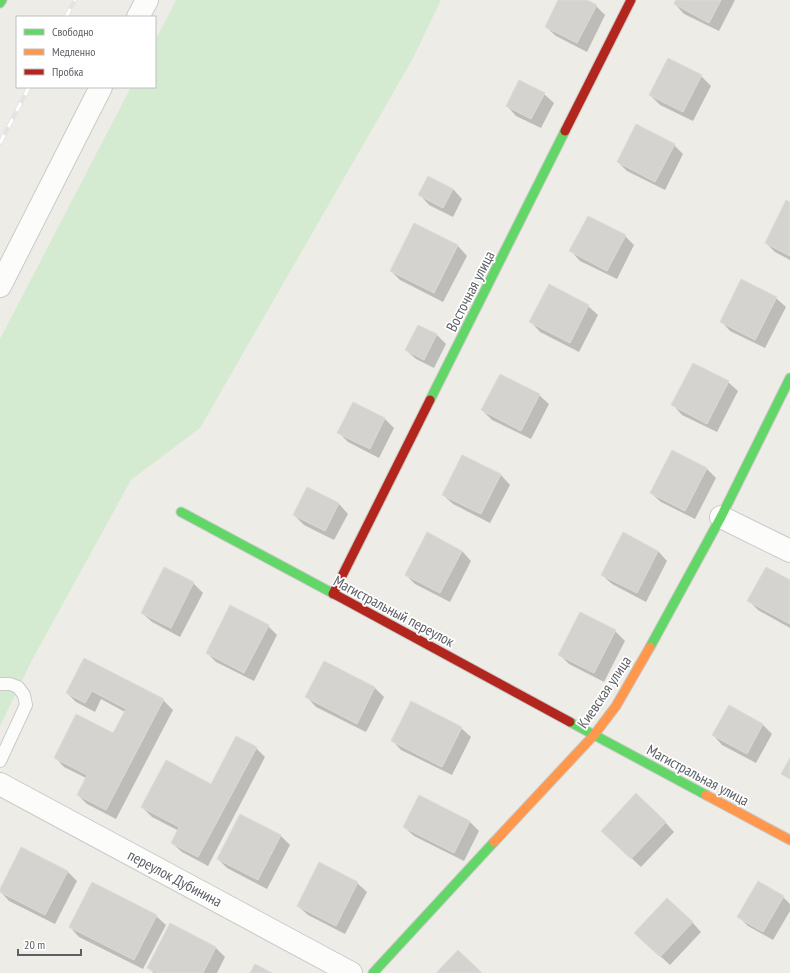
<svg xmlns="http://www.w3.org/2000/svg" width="790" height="973" font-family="'PT Sans Narrow',sans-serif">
  <rect width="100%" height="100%" fill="#edece7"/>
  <polygon fill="#d4ebd2" points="176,0 441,0 412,60 200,428 131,480 32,660 0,726 0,339 131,87 155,87 155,41"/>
  <g fill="#0003">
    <polygon points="560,0 585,0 596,6 605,15 587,52 556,36 546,27"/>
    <polygon points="677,0 735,0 719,31 684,14 675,4"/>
    <polygon points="701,76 711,86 693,121 660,105 650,95"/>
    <polygon points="544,94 554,103 541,128 516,116 507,106"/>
    <polygon points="674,145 683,154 665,190 627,171 618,162"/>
    <polygon points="453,189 462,199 453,217 429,205 420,195"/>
    <polygon points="790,203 790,260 775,252 766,243"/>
    <polygon points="415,225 458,246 467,256 443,302 400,280 391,271"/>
    <polygon points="625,236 634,245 617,279 580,261 571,251"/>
    <polygon points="776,298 786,307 765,348 730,331 721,321"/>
    <polygon points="588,306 598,315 579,352 540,332 531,322"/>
    <polygon points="437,335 446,344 434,368 416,359 406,350"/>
    <polygon points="728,382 738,391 717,432 682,415 673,405"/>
    <polygon points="539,395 549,404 531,439 492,420 482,410"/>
    <polygon points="354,403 385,419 394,428 379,458 348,442 339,433"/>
    <polygon points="463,456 501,475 510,485 490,523 453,504 443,495"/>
    <polygon points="707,469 716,478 695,519 661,502 651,493"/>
    <polygon points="308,488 339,504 348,514 334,540 304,525 294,515"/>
    <polygon points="462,551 471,561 450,602 415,584 406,575"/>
    <polygon points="658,551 667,561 646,602 612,584 602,575"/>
    <polygon points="790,581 790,628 758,610 749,601"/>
    <polygon points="193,583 203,593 180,637 152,622 142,613"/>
    <polygon points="268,626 277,635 254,681 216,662 207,653"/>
    <polygon points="615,631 625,641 604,682 569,664 560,655"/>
    <polygon points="84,659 163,700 173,710 116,819 87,804 78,795 86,778 64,767 55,757 114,735 125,712 101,699 95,712 76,702 67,693"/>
    <polygon points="324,662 375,688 384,697 366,732 316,707 307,697"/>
    <polygon points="729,706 763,725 772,734 756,763 722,745 713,735"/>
    <polygon points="461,728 471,737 452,775 401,750 392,740"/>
    <polygon points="256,748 265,757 208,866 182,852 172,843 179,831 152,817 142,807 211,785"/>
    <polygon points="420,796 470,822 479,831 464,861 414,836 404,827"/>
    <polygon points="665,822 674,832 641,867 612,840"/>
    <polygon points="280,835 290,845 267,889 227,868 218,859"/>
    <polygon points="67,871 77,881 55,924 9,901 0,891"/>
    <polygon points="357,883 367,892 345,934 308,915 298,906"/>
    <polygon points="783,897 790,904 790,911 773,940 748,926 738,916"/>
    <polygon points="156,916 166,925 143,969 79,937 70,927"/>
    <polygon points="692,922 701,932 670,965 645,942"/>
    <polygon points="170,925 216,948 225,957 217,973 154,973 148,968"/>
  </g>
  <g fill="#d4d3d0" stroke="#dcdbd6">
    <polygon points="558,0 587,0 597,5 577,43 545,27"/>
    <polygon points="676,0 721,0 709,23 674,4"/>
    <polygon points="668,58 702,75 683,112 649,95"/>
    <polygon points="519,80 545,93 531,119 506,106"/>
    <polygon points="636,124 675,144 655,182 617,162"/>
    <polygon points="428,176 453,189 443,208 418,195"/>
    <polygon points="786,200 790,202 790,256 765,243"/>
    <polygon points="588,216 626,235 607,271 569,251"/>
    <polygon points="414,223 458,245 434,293 390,271"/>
    <polygon points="741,279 777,297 755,340 720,322"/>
    <polygon points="549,284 589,305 570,343 529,322"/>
    <polygon points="418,325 437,334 424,360 405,350"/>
    <polygon points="693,363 729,381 707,424 671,405"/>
    <polygon points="500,374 540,394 521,431 481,410"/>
    <polygon points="353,402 385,418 370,449 337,433"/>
    <polygon points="672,450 707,468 685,511 650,493"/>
    <polygon points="462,455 501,474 481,514 442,495"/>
    <polygon points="307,487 339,503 325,531 293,515"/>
    <polygon points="427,532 462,551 440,593 405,575"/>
    <polygon points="623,532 658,551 637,593 601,575"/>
    <polygon points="164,567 194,582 171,628 141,613"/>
    <polygon points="766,567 790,580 790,624 747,601"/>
    <polygon points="230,605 269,625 244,673 206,653"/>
    <polygon points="580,612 616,630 594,673 558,655"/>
    <polygon points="84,658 164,699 106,810 77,795 87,775 54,758 76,714 113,733 126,709 92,691 85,703 66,693"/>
    <polygon points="324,661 375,687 357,724 305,697"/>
    <polygon points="411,701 462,727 442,767 391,741"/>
    <polygon points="729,705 763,724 747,754 712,735"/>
    <polygon points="236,736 257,747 198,857 171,843 179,827 141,807 166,760 211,784"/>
    <polygon points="790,758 790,779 781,774"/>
    <polygon points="636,793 666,822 631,859 601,831"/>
    <polygon points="419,795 470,821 454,853 403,827"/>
    <polygon points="240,814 281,835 258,880 217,859"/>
    <polygon points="21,847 68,871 45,915 0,892 0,889"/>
    <polygon points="319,862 358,882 336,926 297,906"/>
    <polygon points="758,881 784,896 763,932 737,917"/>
    <polygon points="92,882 157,915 134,960 69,927"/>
    <polygon points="667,898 693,922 660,957 634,933"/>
    <polygon points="170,923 216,947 203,973 157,973 147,968"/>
    <polygon points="458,950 482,973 436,973"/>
    <polygon points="255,964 272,973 250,973"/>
  </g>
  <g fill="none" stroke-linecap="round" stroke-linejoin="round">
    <defs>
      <polyline id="lane" points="0,684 10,684 18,687 24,695 26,705 0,761"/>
      <g id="street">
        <polyline points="138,17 147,0"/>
        <polyline points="0,286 101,87"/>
        <polyline points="721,517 790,551"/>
        <polyline points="0,784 351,973"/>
      </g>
      <g id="fast">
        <polyline points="0,3 2,0"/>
        <polyline points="430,400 565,131"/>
        <polyline points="181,512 336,595"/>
        <polyline points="650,647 721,517 790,378"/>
        <polyline points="570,722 706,795"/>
        <polyline points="373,973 494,842"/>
      </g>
      <g id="slow">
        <polyline points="706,795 790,840"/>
        <polyline points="494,842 594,735 616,706 650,647"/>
      </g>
      <g id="jam">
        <polyline points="565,131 631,0"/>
        <polyline points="333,594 430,400"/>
        <polyline points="336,595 570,722"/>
      </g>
    </defs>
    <use href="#lane" stroke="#cacac9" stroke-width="14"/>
    <use href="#street" stroke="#cacac9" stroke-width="24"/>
    <use href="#fast" stroke="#c9cac9" stroke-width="11"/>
    <use href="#slow" stroke="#c9cac9" stroke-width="11"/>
    <use href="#jam" stroke="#c9cac9" stroke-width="11"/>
    <use href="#lane" stroke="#fcfcfb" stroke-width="12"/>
    <use href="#street" stroke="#fcfcfb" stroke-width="22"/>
    <use href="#fast" stroke="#63d668" stroke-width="9"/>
    <use href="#slow" stroke="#ff974d" stroke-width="9"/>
    <use href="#jam" stroke="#b3261e" stroke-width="9"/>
    <defs>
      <g id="rail">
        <polyline points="66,17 75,0"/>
        <polyline points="0,143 29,87"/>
      </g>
    </defs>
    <use href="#rail" stroke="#e4e4e3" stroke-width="4.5"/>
    <use href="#rail" stroke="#fff" stroke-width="3" stroke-dasharray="9" stroke-linecap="butt"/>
  </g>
  <g text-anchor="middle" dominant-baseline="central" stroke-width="3.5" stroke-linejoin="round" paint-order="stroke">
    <g font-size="15" fill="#5c6066" stroke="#fff">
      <text transform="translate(470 291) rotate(-63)">Восточная улица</text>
      <text transform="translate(394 611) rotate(28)">Магистральный переулок</text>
      <text transform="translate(604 692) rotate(-56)">Киевская улица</text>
      <text transform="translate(698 775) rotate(28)">Магистральная улица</text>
      <text transform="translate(175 878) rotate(28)">переулок Дубинина</text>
    </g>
  </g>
  <rect x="16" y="16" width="140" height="72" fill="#ffffff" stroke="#bebfc2"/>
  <rect x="24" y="29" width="20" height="6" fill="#63d668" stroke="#bebfc2"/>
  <text x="52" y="36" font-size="12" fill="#5c6066">Свободно</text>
  <rect x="24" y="49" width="20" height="6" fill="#ff974d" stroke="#bebfc2"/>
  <text x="52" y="56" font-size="12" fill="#5c6066">Медленно</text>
  <rect x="24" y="69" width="20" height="6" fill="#b3261e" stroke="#bebfc2"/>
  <text x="52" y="76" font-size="12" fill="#5c6066">Пробка</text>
  <path d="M18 949v6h63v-6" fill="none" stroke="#5c6066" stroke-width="2"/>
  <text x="24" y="949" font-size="12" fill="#5c6066" stroke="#ffffff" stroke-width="3" paint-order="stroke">20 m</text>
</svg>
